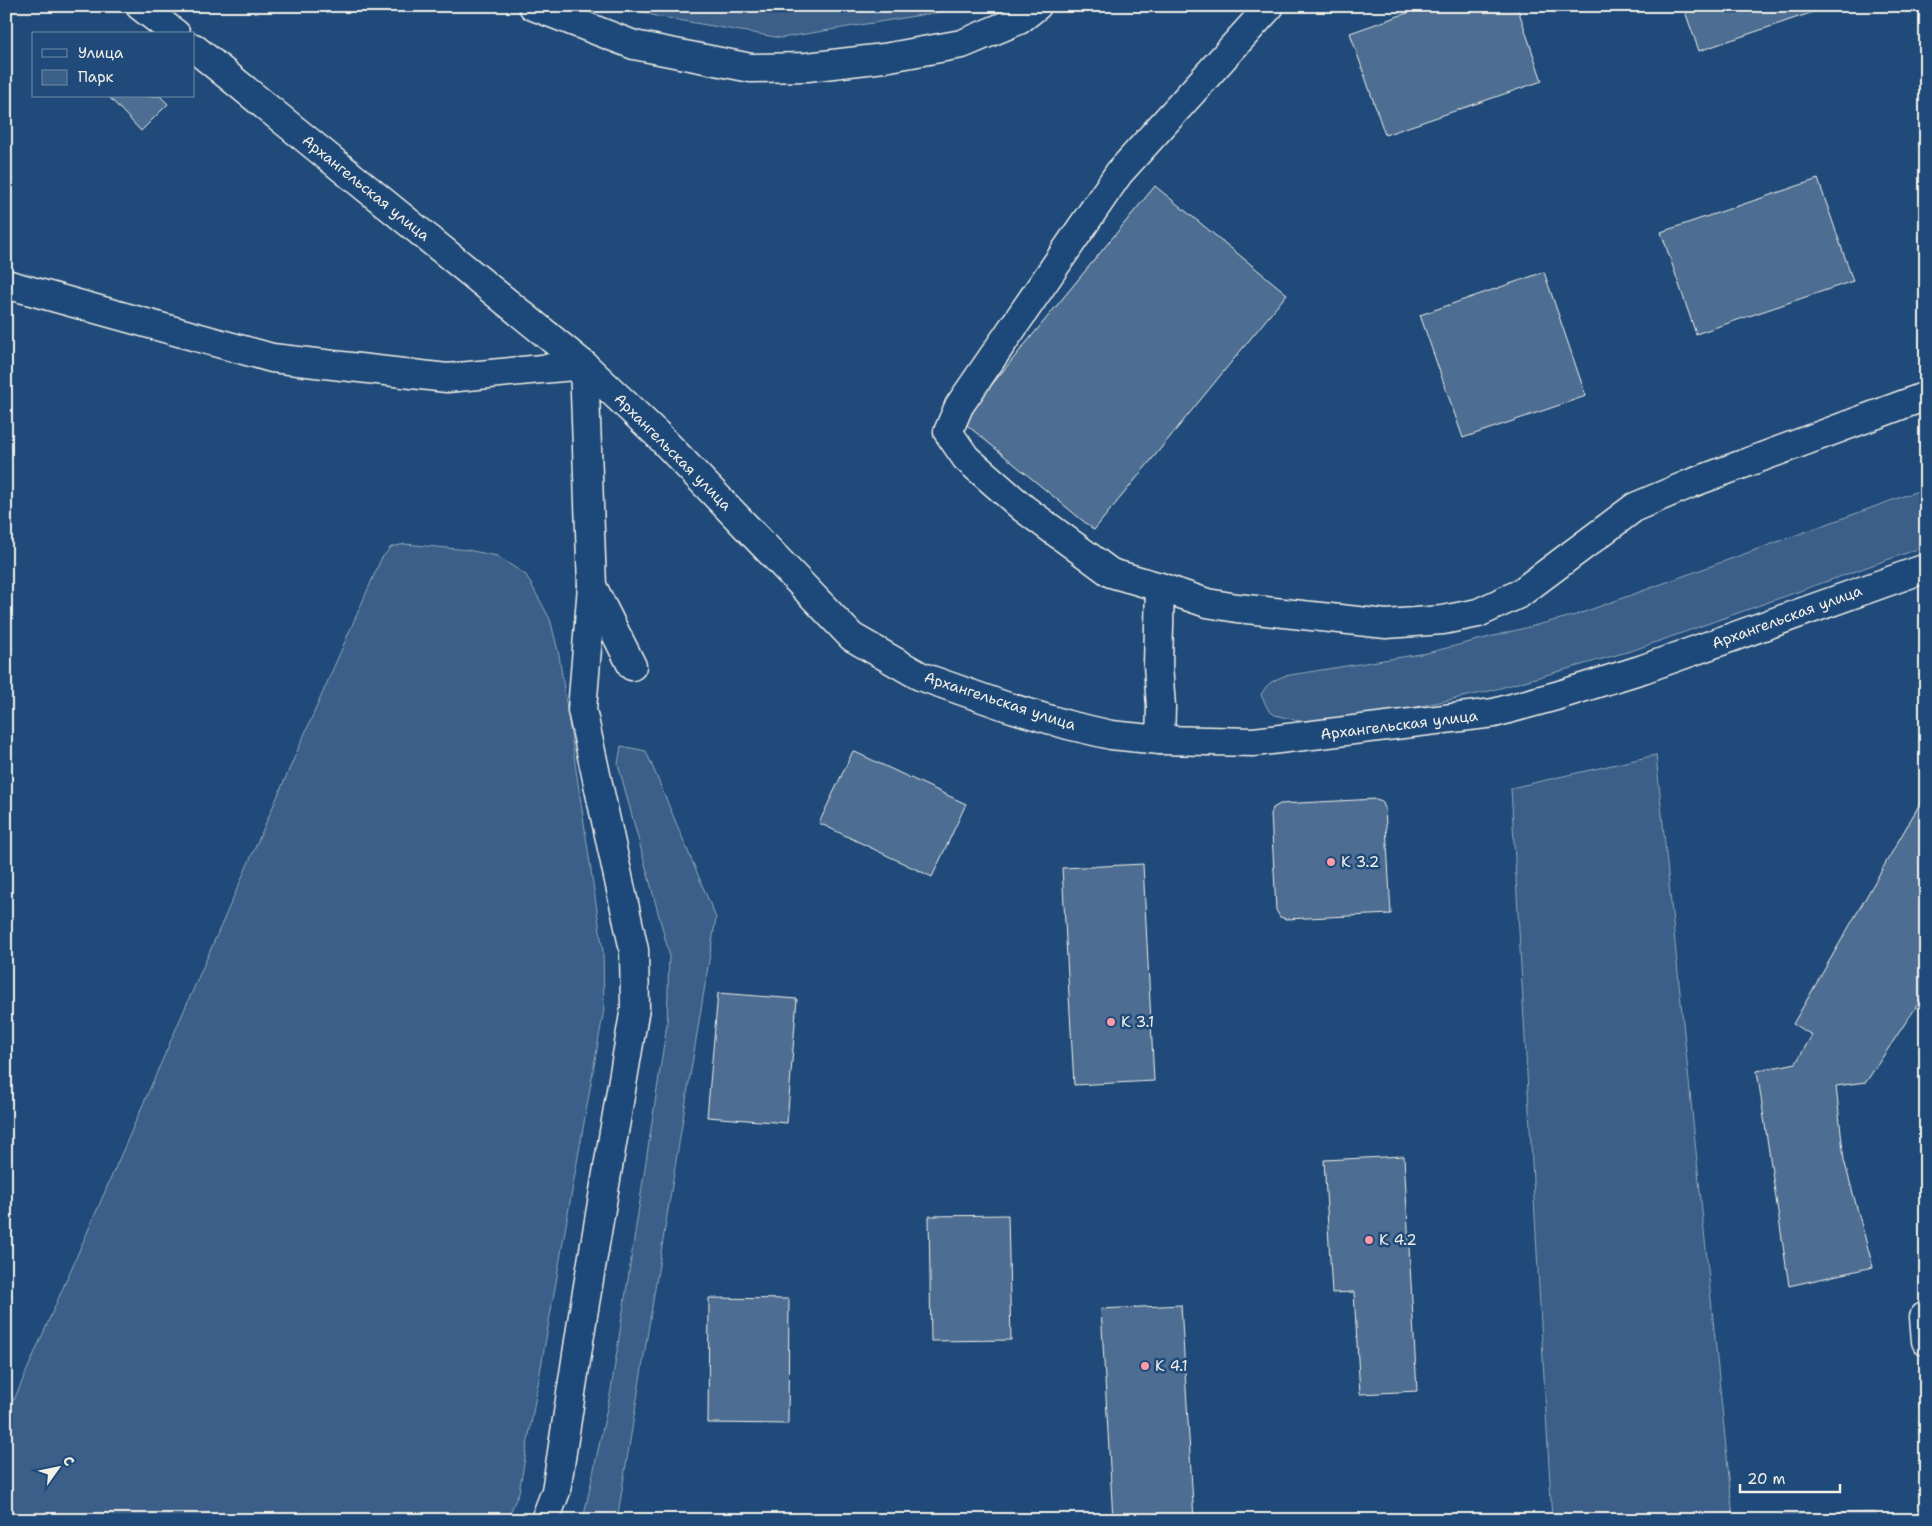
<svg xmlns="http://www.w3.org/2000/svg" width="1932" height="1526" font-family="'Shantell Sans',sans-serif">
  <rect width="100%" height="100%" fill="#1f4a7a"/>
  <filter id="ink" filterUnits="userSpaceOnUse"><feTurbulence type="fractalNoise" baseFrequency=".02" numOctaves="2"/><feDisplacementMap in="SourceGraphic" scale="10" xChannelSelector="R" yChannelSelector="G"/><feConvolveMatrix kernelMatrix="1 2 1 2 8 2 1 2 1" color-interpolation-filters="sRGB"/></filter>
  <g filter="url(#ink)">
    <g fill="#3a5f88" stroke="#97a8b8">
      <polygon points="628,6 963,6 958,9 781,38 655,16"/>
      <path d="M 1926,488 L 1926,546 L 1634,650 L 1486,692 L 1393,712 L 1307,723 L 1275,715 L 1269,711 L 1261,695 C 1266,684 1272,681 1284,676 L 1427,653 L 1576,615 Z"/>
      <polygon points="405,544 468,550 497,556 526,575 550,619 559,655 603,951 604,1009 519,1492 507,1520 6,1520 6,1396 14,1400 381,559 391,547"/>
      <polygon points="621,746 646,751 716,918 617,1520 583,1520 611,1390 667,1024 669,953 618,764"/>
      <polygon points="1656,755 1733,1517 1875,1512 1875,1520 1552,1520 1511,788"/>
    </g>
    <g fill="#4d6e92" stroke="#f4f1e8">
      <polygon points="1427,6 1517,6 1542,81 1385,135 1350,33"/>
      <polygon points="1683,6 1821,6 1822,9 1699,51"/>
      <polygon points="108,96 160,96 168,104 141,131"/>
      <polygon points="1818,179 1853,281 1696,334 1661,232"/>
      <polygon points="1155,186 1287,294 1094,530 962,421"/>
      <polygon points="1544,272 1586,396 1463,438 1420,315"/>
      <polygon points="853,751 966,804 932,877 819,823"/>
      <polygon points="1926,797 1926,953 1923,956 1926,958 1926,992 1866,1082 1836,1086 1844,1160 1873,1267 1789,1286 1757,1071 1796,1063 1812,1035 1793,1024 1922,800"/>
      <polygon points="1376,799 1382,801 1385,808 1391,914 1286,919 1280,917 1276,910 1271,814 1273,808 1280,804"/>
      <polygon points="1143,864 1154,1081 1074,1085 1062,868"/>
      <polygon points="718,993 797,999 787,1123 707,1117"/>
      <polygon points="1404,1156 1417,1391 1360,1394 1354,1292 1332,1293 1324,1160"/>
      <polygon points="1008,1215 1011,1340 931,1341 929,1216"/>
      <polygon points="709,1298 789,1299 788,1424 708,1423"/>
      <polygon points="1181,1305 1194,1520 1113,1520 1101,1309"/>
    </g>
    <g fill="none" stroke-linecap="round" stroke-linejoin="round">
      <defs>
        <g id="minor">
          <polyline points="140,6 176,34"/>
          <polyline points="533,6 634,45 751,68 807,67 884,58 962,44 1019,20 1037,6"/>
          <polyline points="194,48 584,365 657,434 852,637 920,676 1005,706 1068,725 1111,735 1160,740 1254,742 1494,713 1556,696 1643,669 1926,568"/>
          <polyline points="6,284 272,358 447,378 584,365"/>
          <polyline points="584,365 592,586 632,666"/>
          <polyline points="1160,587 1207,603 1237,608 1386,624 1443,620 1478,613 1519,594 1635,507 1692,483 1926,396"/>
          <polyline points="1160,740 1161,707 1158,665 1160,587 1111,573 1023,508 966,458 948,432 959,406 1119,173 1270,6"/>
          <polyline points="1924,1317 1926,1341"/>
          <polyline points="545,1520 556,1491 583,1315 635,1008 634,950 582,710 592,586"/>
        </g>
      </defs>
      <use href="#minor" stroke="#f4f1e8" stroke-width="31"/>
      <use href="#minor" stroke="#1f4a7a" stroke-width="28"/>
    </g>
  </g>
  <g fill="#ff9aa2" stroke="#1f4a7a" stroke-width="2">
    <circle cx="1331" cy="862" r="5"/>
    <circle cx="1111" cy="1022" r="5"/>
    <circle cx="1369" cy="1240" r="5"/>
    <circle cx="1145" cy="1366" r="5"/>
  </g>
  <g text-anchor="middle" dominant-baseline="central" stroke-width="5" stroke-linejoin="round" paint-order="stroke">
    <g font-size="15" fill="#f4f1e8" stroke="#1f4a7a">
      <text transform="translate(366 188) rotate(39)">Архангельская улица</text>
      <text transform="translate(673 452) rotate(45)">Архангельская улица</text>
      <text transform="translate(1787 617) rotate(-20)">Архангельская улица</text>
      <text transform="translate(1000 701) rotate(18)">Архангельская улица</text>
      <text transform="translate(1399 725) rotate(-7)">Архангельская улица</text>
    </g>
    <g font-size="15" fill="#f4f1e8" stroke="#1f4a7a" text-anchor="start">
      <text x="1341" y="862">К 3.2</text>
      <text x="1121" y="1022">К 3.1</text>
      <text x="1379" y="1240">К 4.2</text>
      <text x="1155" y="1366">К 4.1</text>
    </g>
  </g>
  <rect width="1932" height="1526" fill="none" stroke="#1f4a7a" stroke-width="25"/>
  <rect x="12" y="12" width="1907" height="1501" fill="none" stroke="#f4f1e8" stroke-width="2" filter="url(#ink)"/>
  <rect x="32" y="32" width="162" height="65" fill="#1f4a7a" stroke="#748da6"/>
  <rect x="42" y="49" width="25" height="8" fill="#1f4a7a" stroke="#748da6"/>
  <text x="78" y="58" font-size="15" fill="#f4f1e8">Улица</text>
  <rect x="42" y="70" width="25" height="15" fill="#3a5f88" stroke="#748da6"/>
  <text x="78" y="82" font-size="15" fill="#f4f1e8">Парк</text>
  <g transform="translate(58 1468) rotate(57)" stroke="#1f4a7a" stroke-width="4" paint-order="stroke">
  <path d="M0-4L9 19L0 12L-9 19Z" fill="#f4f1e8"/>
  <text y="-8" font-size="14" font-weight="bold" text-anchor="middle" fill="#f4f1e8">С</text>
  </g>
  <path d="M1740 1484v8h100v-8" fill="none" stroke="#f4f1e8" stroke-width="2.5"/>
  <text x="1747" y="1484" font-size="15" fill="#f4f1e8" stroke="#1f4a7a" stroke-width="4" paint-order="stroke">20 m</text>
</svg>
